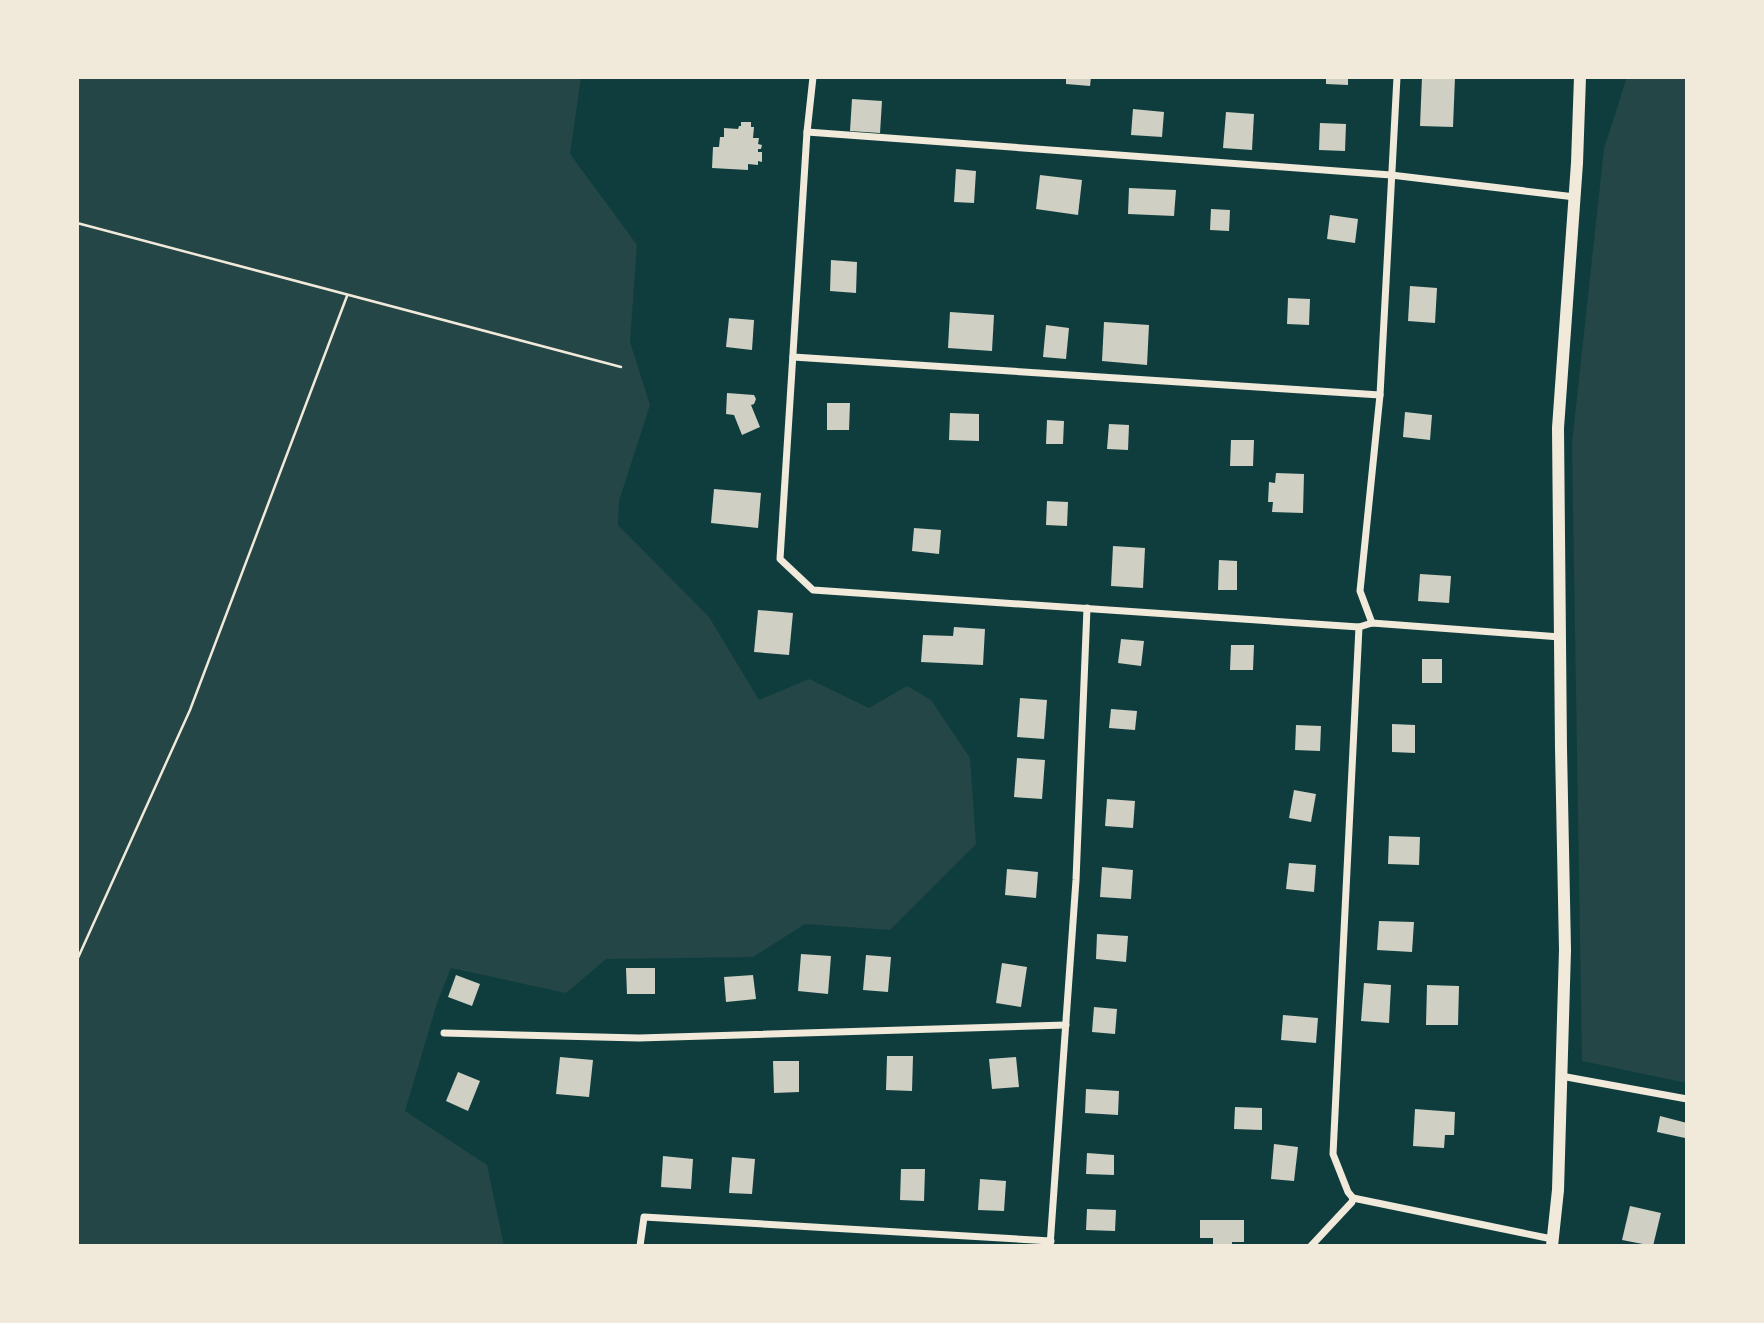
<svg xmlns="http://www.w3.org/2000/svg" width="1764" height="1323" font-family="'Nunito Sans',sans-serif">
  <rect width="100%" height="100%" fill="#0f3d3e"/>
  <g fill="#244646">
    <polygon points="77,77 581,77 570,154 637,245 630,342 650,405 619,501 618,525 709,617 759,700 809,679 869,708 907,686 931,700 970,758 976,844 890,930 805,924 753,957 606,959 566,993 451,968 437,1003 405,1111 487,1165 504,1246 77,1246"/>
    <polygon points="1627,77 1676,77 1687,80 1687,1083 1582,1061 1572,443 1604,149"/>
  </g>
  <g fill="#cfcfc3">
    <polygon points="1066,77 1091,77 1090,86 1066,84"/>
    <polygon points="1326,77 1348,77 1348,85 1326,84"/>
    <polygon points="1422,77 1455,77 1453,127 1420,126"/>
    <polygon points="852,99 882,101 880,133 850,131"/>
    <polygon points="1133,109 1164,112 1162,137 1131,135"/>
    <polygon points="1226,112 1254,114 1252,150 1223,148"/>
    <polygon points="741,122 751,122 751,127 754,127 753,138 759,138 758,144 762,145 761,149 758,149 758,152 762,152 762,162 758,161 758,165 748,164 748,170 712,168 713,147 719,147 720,137 724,137 724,128 738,129 739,126 741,126"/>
    <polygon points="1320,123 1346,124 1345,151 1319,150"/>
    <polygon points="956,169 976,171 974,203 954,202"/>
    <polygon points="1040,175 1082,180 1078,215 1036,209"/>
    <polygon points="1129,188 1176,190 1174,216 1128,214"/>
    <polygon points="1211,209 1230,210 1229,231 1210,230"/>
    <polygon points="1330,215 1358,219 1355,243 1327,239"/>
    <polygon points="831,260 857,262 856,293 830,291"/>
    <polygon points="1410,286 1437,288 1435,323 1408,321"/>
    <polygon points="1288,298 1310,299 1309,325 1287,324"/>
    <polygon points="950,312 994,315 992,351 948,348"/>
    <polygon points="729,318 754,320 752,350 726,347"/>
    <polygon points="1104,322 1149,325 1147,365 1102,361"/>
    <polygon points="1046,325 1069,328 1066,359 1043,357"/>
    <polygon points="727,393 754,395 756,399 754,404 751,405 760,427 742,435 734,415 726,414"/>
    <polygon points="827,403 850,403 849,430 827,430"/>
    <polygon points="1405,412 1432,415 1430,440 1403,437"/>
    <polygon points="950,413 979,414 979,441 949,440"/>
    <polygon points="1047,420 1064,421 1063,444 1046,444"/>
    <polygon points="1109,424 1129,425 1128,450 1107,449"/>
    <polygon points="1231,440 1254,440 1253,466 1230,466"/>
    <polygon points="1276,473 1304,474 1303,513 1272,512 1273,502 1268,502 1269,482 1275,483"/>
    <polygon points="714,489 761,493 758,528 711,523"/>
    <polygon points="1047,501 1068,502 1067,526 1046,525"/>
    <polygon points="914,528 941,530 939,554 912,551"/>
    <polygon points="1113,546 1145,548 1143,588 1111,586"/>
    <polygon points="1219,560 1237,561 1237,590 1218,590"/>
    <polygon points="1420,574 1451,576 1449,603 1418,601"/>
    <polygon points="758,610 793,613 789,655 754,652"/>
    <polygon points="954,627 985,629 983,665 921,662 923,635 953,636"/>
    <polygon points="1121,639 1144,641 1141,666 1118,663"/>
    <polygon points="1231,645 1254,645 1253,670 1230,670"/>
    <rect x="1422" y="659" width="20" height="24"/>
    <polygon points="1020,698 1047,700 1044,739 1017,737"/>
    <polygon points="1111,709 1137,711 1135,730 1109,728"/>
    <polygon points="1392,724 1415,725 1415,753 1392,752"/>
    <polygon points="1296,725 1321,726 1320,751 1295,750"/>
    <polygon points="1017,758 1045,760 1042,799 1014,797"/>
    <polygon points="1294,790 1316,794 1311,822 1289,818"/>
    <polygon points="1107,799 1135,801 1133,828 1105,826"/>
    <polygon points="1389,836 1420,837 1419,865 1388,864"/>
    <polygon points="1289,863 1316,865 1314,892 1286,889"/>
    <polygon points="1102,867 1133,870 1131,899 1100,897"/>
    <polygon points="1007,869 1038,872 1036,898 1005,895"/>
    <polygon points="1379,921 1414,922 1412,952 1377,950"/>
    <polygon points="1097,934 1128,936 1126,962 1096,959"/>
    <polygon points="801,954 831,956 828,994 798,991"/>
    <polygon points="866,955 891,957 888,992 863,990"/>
    <polygon points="1002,963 1027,967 1021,1007 996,1003"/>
    <polygon points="626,968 655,968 655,994 627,994"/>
    <polygon points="456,975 480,984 472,1006 448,997"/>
    <polygon points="753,975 756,999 726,1002 724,977"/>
    <polygon points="1364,983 1391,985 1389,1023 1361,1021"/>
    <polygon points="1427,985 1459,986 1458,1025 1426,1025"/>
    <polygon points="1094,1007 1117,1009 1115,1034 1092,1032"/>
    <polygon points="1283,1015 1318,1018 1316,1043 1281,1040"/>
    <polygon points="887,1056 913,1056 912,1091 886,1090"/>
    <polygon points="560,1057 593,1060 589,1097 556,1094"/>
    <polygon points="1016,1057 1019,1087 992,1089 989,1059"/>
    <polygon points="773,1061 799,1061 799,1092 774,1093"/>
    <polygon points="458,1072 480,1081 468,1111 446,1101"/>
    <polygon points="1086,1089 1119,1091 1118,1115 1085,1113"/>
    <polygon points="1235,1107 1262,1108 1262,1130 1234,1129"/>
    <polygon points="1415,1109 1455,1112 1454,1135 1445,1135 1444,1148 1413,1146"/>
    <polygon points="1660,1116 1687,1123 1685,1138 1657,1132"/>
    <polygon points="1274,1144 1298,1147 1294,1181 1271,1179"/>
    <polygon points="1087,1153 1114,1155 1114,1175 1086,1174"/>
    <polygon points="663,1156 693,1159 691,1189 661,1187"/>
    <polygon points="732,1157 755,1159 752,1194 729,1193"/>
    <polygon points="901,1169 925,1169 924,1201 900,1200"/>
    <polygon points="980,1179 1006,1181 1004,1211 978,1210"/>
    <polygon points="1630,1206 1661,1213 1653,1246 1622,1240"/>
    <polygon points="1087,1209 1116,1210 1115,1231 1086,1230"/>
    <polygon points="1200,1220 1244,1220 1244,1242 1232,1242 1232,1246 1213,1246 1213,1238 1200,1238"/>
  </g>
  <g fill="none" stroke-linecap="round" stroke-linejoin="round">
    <g stroke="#f1e9da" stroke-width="2.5">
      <polyline points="77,223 621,367"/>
      <polyline points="77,960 190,710 347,296"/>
    </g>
    <g stroke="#f1e9da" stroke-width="7">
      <polyline points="813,77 807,132 780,559 813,590 1359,627 1372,623 1560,637"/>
      <polyline points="807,132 1391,175 1575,197"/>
      <polyline points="793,357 1380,395"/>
      <polyline points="1372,623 1360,591 1380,395 1397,77"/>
      <polyline points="444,1033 639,1038 1066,1025"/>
      <polyline points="1561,1076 1687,1099"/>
      <polyline points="1353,1198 1348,1192 1333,1154 1359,627"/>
      <polyline points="640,1246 644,1217 1051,1241"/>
      <polyline points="1050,1246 1076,880 1087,608"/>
      <polyline points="1311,1246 1352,1202 1353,1198 1552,1239"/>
    </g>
    <polyline stroke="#f1e9da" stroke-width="12" points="1552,1246 1558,1190 1565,950 1561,748 1558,428 1577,163 1580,77"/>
  </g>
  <rect width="1764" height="1323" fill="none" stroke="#f1e9da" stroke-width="158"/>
</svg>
